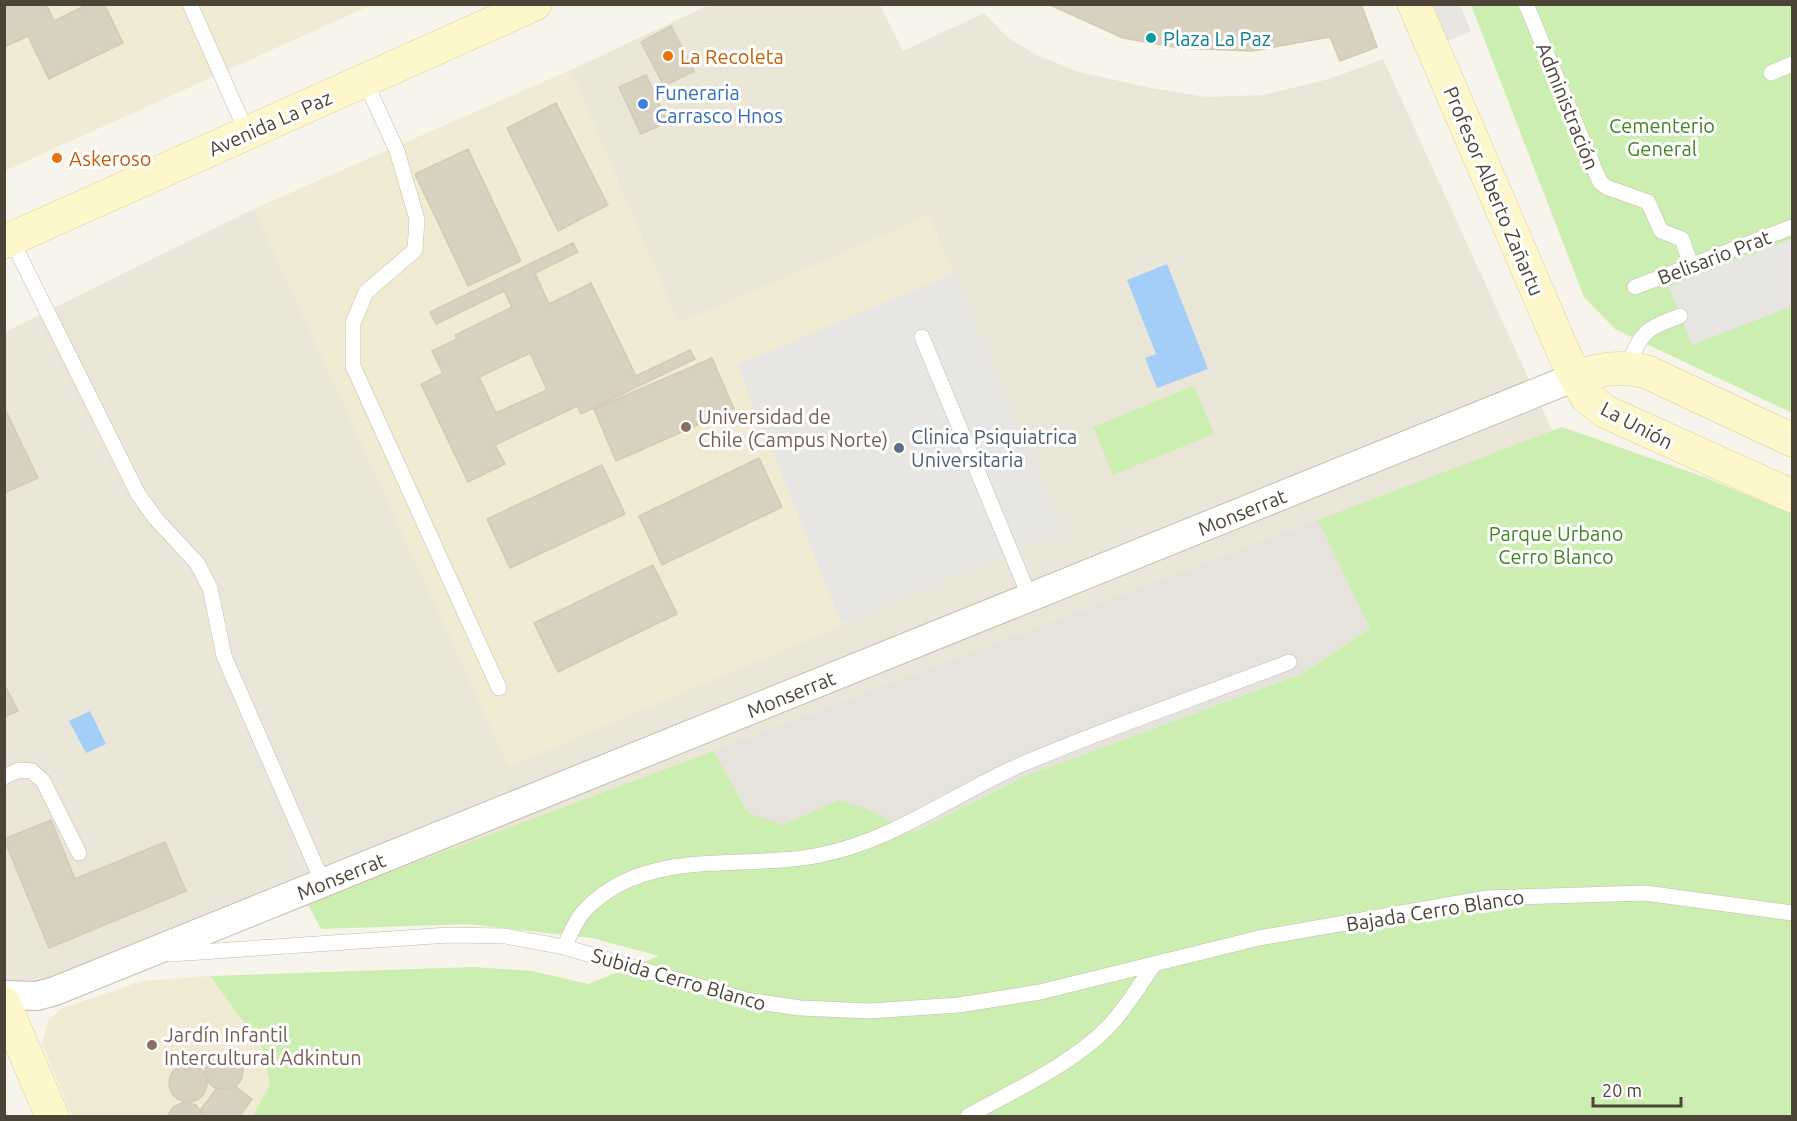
<svg xmlns="http://www.w3.org/2000/svg" width="1797" height="1121" font-family="Ubuntu,sans-serif">
  <rect width="100%" height="100%" fill="#f7f4eb"/>
  <polygon fill="#ebe7d8" points="709,5 880,5 903,51 984,13 1008,38 1037,55 1079,72 1151,88 1206,97 1263,95 1329,79 1383,59 1597,529 787,880 720,752 5,1019 5,332 254,209 571,70"/>
  <polygon fill="#e6e3dc" points="1318,520 1370,628 1301,674 1025,776 915,832 864,808 832,803 783,825 747,812 714,751"/>
  <g fill="#f1ebd4">
    <polygon points="5,4 371,5 5,171"/>
    <polygon points="571,70 679,323 929,215 1063,531 509,767 254,209"/>
    <polygon points="210,976 262,1047 270,1084 253,1116 72,1116 42,1044 48,1021 62,1008 142,981"/>
  </g>
  <g fill="#cdeeb1">
    <polygon points="1471,5 1792,5 1792,413 1615,329 1584,297"/>
    <polygon points="1194,386 1214,434 1113,475 1093,427"/>
    <polygon points="1562,427 1704,477 1792,514 1792,1116 253,1116 270,1084 262,1047 210,976 473,967 532,971 588,984 659,956 592,938 467,924 321,929 307,903 714,751 747,812 783,825 839,800 864,808 915,832 1025,776 1301,674 1370,628 1318,520"/>
  </g>
  <g fill="#e8e6e2">
    <polygon points="1425,5 1460,5 1471,31 1441,44"/>
    <polygon points="1792,239 1792,306 1692,345 1669,286"/>
    <polygon points="954,273 1063,531 842,624 737,365"/>
  </g>
  <g fill="#a3cef7">
    <polygon points="1167,264 1208,369 1157,388 1145,358 1156,354 1127,280"/>
    <polygon points="90,711 106,744 86,753 69,721"/>
  </g>
  <g fill="#d9d1bf" stroke="#d5cab1" stroke-width="1.5" fill-rule="evenodd">
    <polygon points="10,4 46,4 54,21 88,4 104,4 123,43 49,79 28,36 4,47 4,7"/>
    <polygon points="1048,4 1361,4 1377,47 1340,61 1330,37 1252,51 1180,48 1123,38"/>
    <polygon points="671,26 694,71 664,86 641,42"/>
    <polygon points="646,75 668,122 641,134 619,87"/>
    <polygon points="556,103 608,205 558,231 507,128"/>
    <polygon points="468,149 521,261 468,286 415,174"/>
    <path d="M 573,243 L 578,252 L 535,273 L 549,304 L 591,283 L 636,376 L 690,350 L 695,359 L 581,414 L 577,406 L 495,445 L 505,464 L 468,482 L 421,384 L 443,373 L 432,351 L 457,339 L 455,335 L 512,307 L 504,291 L 436,324 L 430,312 ZM 530,353 L 547,390 L 496,413 L 479,377 Z"/>
    <polygon points="712,358 734,409 616,461 594,409"/>
    <polygon points="4,407 38,478 4,493"/>
    <polygon points="759,458 782,507 662,565 639,516"/>
    <polygon points="602,465 625,514 510,568 487,519"/>
    <polygon points="653,565 677,614 558,672 534,623"/>
    <polygon points="4,684 18,711 4,717"/>
    <polygon points="51,820 75,879 165,842 186,891 49,948 4,839"/>
    <circle cx="224" cy="1071" r="19"/>
    <circle cx="188" cy="1083" r="19"/>
    <polygon points="235,1086 252,1099 240,1116 204,1116 201,1109 217,1088 229,1089"/>
    <polygon points="184,1102 196,1105 204,1116 168,1116 173,1107"/>
  </g>
  <g fill="none" stroke-linecap="round" stroke-linejoin="round">
    <defs>
      <g id="lane">
        <polyline points="190,4 247,133"/>
        <polyline points="1526,4 1600,182 1606,187 1648,202 1661,231 1682,239 1691,265"/>
        <polyline points="1771,73 1792,64"/>
        <polyline points="365,81 397,151 417,219 415,250 366,292 353,323 353,366 499,688"/>
        <polyline points="11,239 138,494 156,519 197,563 210,588 224,656 323,883"/>
        <polyline points="1635,287 1792,227"/>
        <polyline points="922,337 1030,598"/>
        <path d="M 1627,367 C 1643,331 1643,330 1680,316"/>
        <polyline points="4,777 19,770 32,771 43,781 79,853"/>
        <path d="M 564,947 C 570,935 577,917 587,908 C 649,846 742,871 820,855 C 894,840 951,796 1018,766 C 1106,728 1199,697 1289,662"/>
        <polyline points="171,954 449,935 505,936 564,947 746,1000 800,1008 869,1011 959,1005 1040,992 1259,938 1487,898 1645,893 1792,913"/>
        <path d="M 968,1116 C 1013,1091 1073,1064 1109,1026 C 1126,1008 1139,986 1153,966"/>
      </g>
      <polyline id="street" points="4,995 37,996 55,991 1575,377"/>
      <g id="secondary">
        <polyline points="1414,4 1565,356 1586,396 1604,411 1792,496"/>
        <polyline points="4,242 535,4"/>
        <path d="M 1575,377 C 1601,369 1620,365 1647,372 L 1792,440"/>
        <polyline points="4,1003 52,1116"/>
      </g>
    </defs>
    <use href="#lane" stroke="#c3bdac" stroke-width="16"/>
    <use href="#street" stroke="#c3bdac" stroke-width="30"/>
    <use href="#secondary" stroke="#dacd97" stroke-width="34"/>
    <use href="#lane" stroke="#fff" stroke-width="15"/>
    <use href="#street" stroke="#fff" stroke-width="28"/>
    <use href="#secondary" stroke="#fff7cc" stroke-width="33"/>
  </g>
  <circle fill="#0f9aa8" stroke="#fff" stroke-width="2" cx="1151" cy="38" r="6"/>
  <g fill="#e8710a" stroke="#fff" stroke-width="2">
    <circle cx="668" cy="56" r="6"/>
    <circle cx="57" cy="158" r="6"/>
  </g>
  <circle fill="#3f7fe0" stroke="#fff" stroke-width="2" cx="643" cy="104" r="6"/>
  <g fill="#8d6e63" stroke="#fff" stroke-width="2">
    <circle cx="686" cy="427" r="6"/>
    <circle cx="152" cy="1045" r="6"/>
  </g>
  <circle fill="#5c6f8a" stroke="#fff" stroke-width="2" cx="899" cy="448" r="6"/>
  <g text-anchor="middle" dominant-baseline="central" stroke-width="6" stroke-linejoin="round" paint-order="stroke">
    <g font-size="20" fill="#0d838f" stroke="#fff" text-anchor="start">
      <text x="1163" y="38">Plaza La Paz</text>
    </g>
    <g font-size="20" fill="#c56008" stroke="#fff" text-anchor="start">
      <text x="680" y="56">La Recoleta</text>
      <text x="69" y="158">Askeroso</text>
    </g>
    <g font-size="20" fill="#366cbe" stroke="#fff" text-anchor="start">
      <text x="655" y="92">Funeraria<tspan x="655" dy="23">Carrasco Hnos</tspan></text>
    </g>
    <g font-size="20" fill="#4c4537" stroke="#fff">
      <text transform="translate(1568 106) rotate(68)">Administración</text>
      <text transform="translate(270 123) rotate(-24)">Avenida La Paz</text>
      <text transform="translate(1494 191) rotate(67)">Profesor Alberto Zañartu</text>
      <text transform="translate(1714 257) rotate(-21)">Belisario Prat</text>
      <text transform="translate(1637 425) rotate(28)">La Unión</text>
      <text transform="translate(1242 512) rotate(-22)">Monserrat</text>
      <text transform="translate(791 694) rotate(-22)">Monserrat</text>
      <text transform="translate(341 876) rotate(-22)">Monserrat</text>
      <text transform="translate(1435 910) rotate(-9)">Bajada Cerro Blanco</text>
      <text transform="translate(679 979) rotate(16)">Subida Cerro Blanco</text>
    </g>
    <g font-size="20" fill="#418524" stroke="#fff">
      <text x="1662" y="125">Cementerio<tspan x="1662" dy="23">General</tspan></text>
      <text x="1556" y="533">Parque Urbano<tspan x="1556" dy="23">Cerro Blanco</tspan></text>
    </g>
    <g font-size="20" fill="#785e54" stroke="#fff" text-anchor="start">
      <text x="698" y="416">Universidad de<tspan x="698" dy="23">Chile (Campus Norte)</tspan></text>
      <text x="164" y="1034">Jardín Infantil<tspan x="164" dy="23">Intercultural Adkintun</tspan></text>
    </g>
    <g font-size="20" fill="#4e5e75" stroke="#fff" text-anchor="start">
      <text x="911" y="436">Clinica Psiquiatrica<tspan x="911" dy="23">Universitaria</tspan></text>
    </g>
  </g>
  <rect width="1797" height="1121" fill="none" stroke="#4c4537" stroke-width="12"/>
  <path d="M1593 1097v9h88v-9" fill="none" stroke="#4c4537" stroke-width="3"/>
  <text x="1602" y="1097" font-size="18" fill="#4c4537" stroke="#ffffff" stroke-width="4.5" paint-order="stroke">20 m</text>
</svg>
